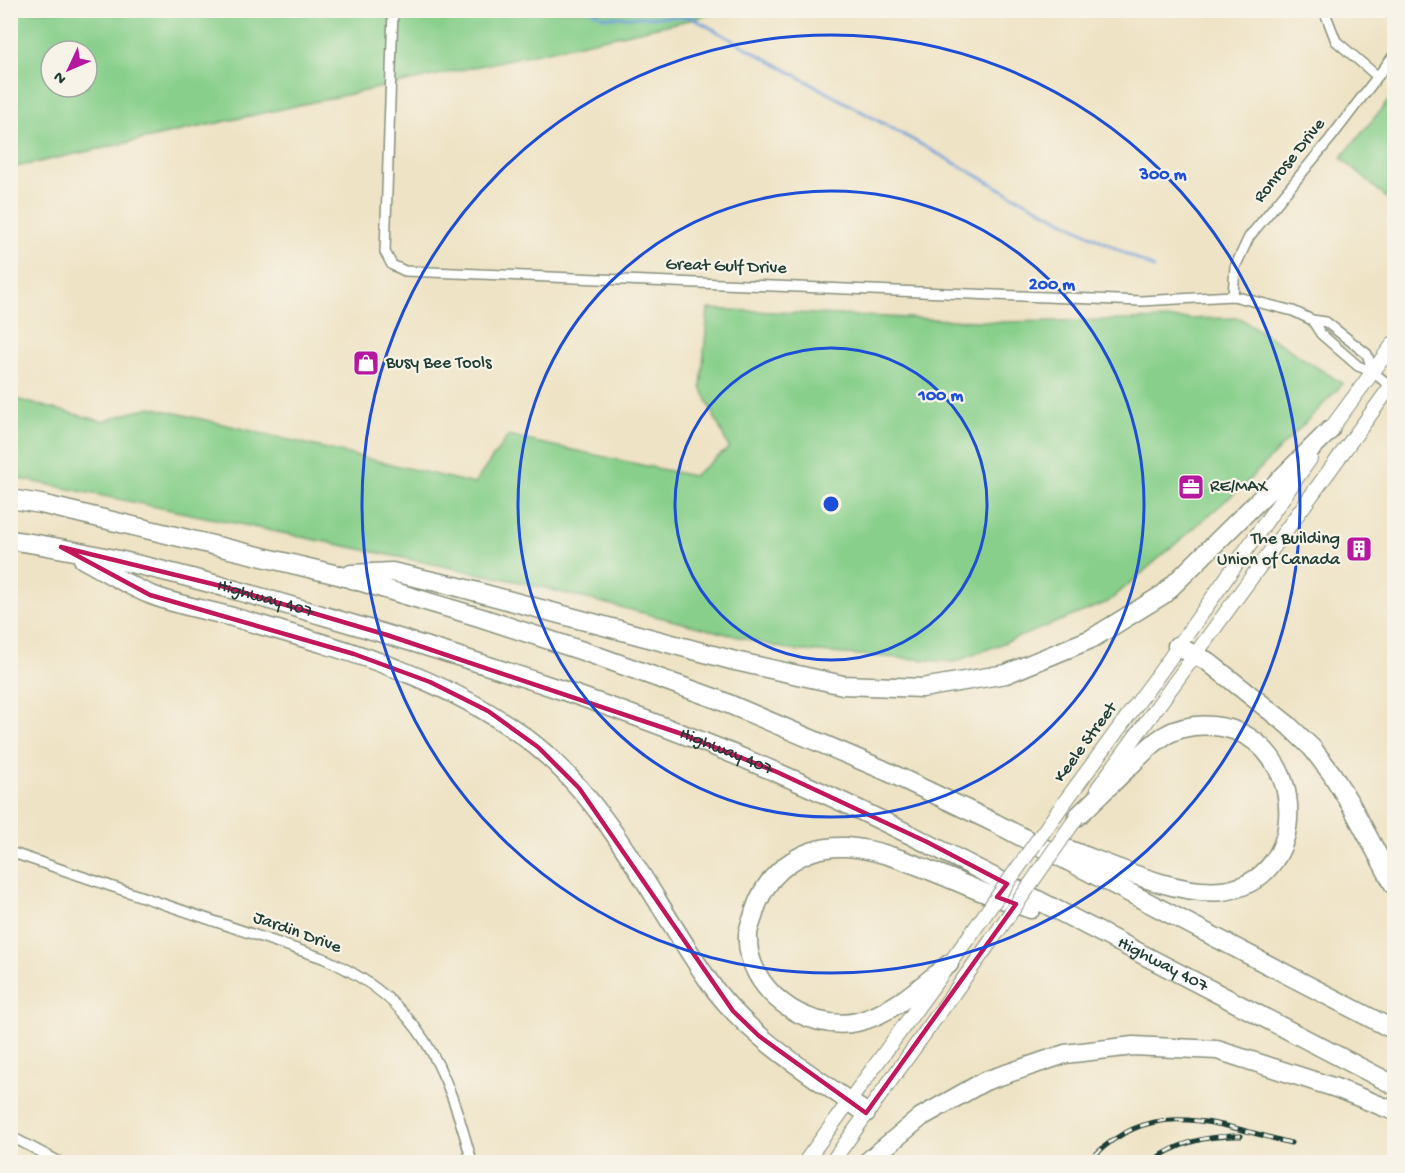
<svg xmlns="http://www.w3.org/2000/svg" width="1405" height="1173" font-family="'Gochi Hand',sans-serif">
  <rect width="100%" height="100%" fill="#f7f3e8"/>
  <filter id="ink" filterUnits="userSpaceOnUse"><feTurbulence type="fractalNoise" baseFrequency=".0167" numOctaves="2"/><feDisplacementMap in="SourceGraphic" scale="12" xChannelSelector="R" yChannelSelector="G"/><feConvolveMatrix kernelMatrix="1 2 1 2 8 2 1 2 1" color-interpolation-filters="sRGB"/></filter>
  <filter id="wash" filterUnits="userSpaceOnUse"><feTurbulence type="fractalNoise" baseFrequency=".008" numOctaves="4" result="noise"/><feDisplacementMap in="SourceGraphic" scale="24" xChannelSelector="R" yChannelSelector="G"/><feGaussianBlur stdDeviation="1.35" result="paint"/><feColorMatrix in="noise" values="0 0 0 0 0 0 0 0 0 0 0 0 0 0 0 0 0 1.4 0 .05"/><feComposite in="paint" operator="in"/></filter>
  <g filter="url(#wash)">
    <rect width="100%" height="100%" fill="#efe3c5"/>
    <g fill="#87cf8a" stroke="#53865f" stroke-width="1.5" fill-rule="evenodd">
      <path d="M 10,11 L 724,11 L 685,21 L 11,168 ZM 51,51 L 87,51 L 87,87 L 51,87 Z"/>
      <polygon points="1394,94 1394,204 1341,158"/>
      <polygon points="708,309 999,322 1240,318 1343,384 1245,484 1108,602 955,662 790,650 520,582 11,477 11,398 102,421 151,407 474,484 508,436 693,476 729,448 701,387"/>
    </g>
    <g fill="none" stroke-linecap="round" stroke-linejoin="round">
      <polyline stroke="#6e9ed7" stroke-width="3" points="590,10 603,17 691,17 1005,191 1154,268"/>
    </g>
  </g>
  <g filter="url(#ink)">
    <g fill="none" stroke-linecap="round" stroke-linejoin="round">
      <defs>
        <g id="street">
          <polyline points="393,10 385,252 392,265 405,271 1141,301 1233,296 1293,311 1312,320 1326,322 1367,354 1373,372"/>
          <polyline points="1324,10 1336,41 1377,76"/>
          <polyline points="1233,296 1235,267 1249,237 1330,139 1394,55"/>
          <polyline points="1312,320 1321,334 1358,366 1373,372 1394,389"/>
          <path d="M 10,852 L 323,958 C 420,1000 446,1066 472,1162"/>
          <polyline points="10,1136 60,1162"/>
        </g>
        <g id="secondary">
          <polyline points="1324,438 1394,343"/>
          <polyline points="1098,788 1394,382"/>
          <polyline points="1061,807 1161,671 1310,459"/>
          <polyline points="805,1162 976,927"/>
          <polyline points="832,1162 991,941"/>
        </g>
        <g id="highway">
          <polyline points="10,499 41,504 338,575 482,618 586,652 717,699 884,770 995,823 1394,1030"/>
          <path id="s1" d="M 10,540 C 122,556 231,588 338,620 C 485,663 638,712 778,773 C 873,814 963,861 1055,909 C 1168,967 1281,1026 1394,1085"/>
          <path d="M 83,559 C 105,571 127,585 149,594 C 175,605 208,610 236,618 C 340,648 451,677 536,746 C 613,808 656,908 713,987 C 753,1040 812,1075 866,1113"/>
          <polyline points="351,574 392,572 455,586 735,661 843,685 922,688 1006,674 1091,639 1164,594 1330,430"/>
          <polyline points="1177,646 1207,661 1288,725 1312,748 1332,774 1351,805 1394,885"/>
          <path d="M 1061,847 C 1107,863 1175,896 1222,891 C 1313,880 1308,742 1221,727 C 1202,724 1181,726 1164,736 C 1151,744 1140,756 1130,766 C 1112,783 1095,800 1077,817"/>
          <path d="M 949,964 C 921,986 892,1014 857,1022 C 806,1033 745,989 748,935 C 748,929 751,923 753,917 C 764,874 800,845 846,847 C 887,849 942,876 980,891 C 997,898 1014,903 1031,909"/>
          <polyline points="867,1162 921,1117 985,1081 1065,1054 1133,1046 1217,1050 1336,1088 1394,1111"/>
        </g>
      </defs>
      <use href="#street" stroke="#87907c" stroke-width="12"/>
      <use href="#secondary" stroke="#87907c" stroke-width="16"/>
      <use href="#highway" stroke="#87907c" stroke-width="21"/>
      <use href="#street" stroke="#fff" stroke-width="9"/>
      <use href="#secondary" stroke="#fff" stroke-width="14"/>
      <use href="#highway" stroke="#fff" stroke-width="18"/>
      <defs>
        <g id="rail">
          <path d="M 1095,1155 C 1156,1096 1219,1125 1291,1143"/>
          <path d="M 1151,1162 C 1178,1142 1208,1135 1241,1136"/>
        </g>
      </defs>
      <use href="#rail" stroke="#1f3d34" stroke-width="5"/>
      <use href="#rail" stroke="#f7f3e8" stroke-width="3" stroke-dasharray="9" stroke-linecap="butt"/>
      <defs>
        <g id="secondary-bridge">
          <polyline points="976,927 1061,807"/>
          <polyline points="991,941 1077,817"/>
        </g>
      </defs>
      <use href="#secondary-bridge" stroke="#87907c" stroke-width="16" stroke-linecap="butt"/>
      <use href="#secondary-bridge" stroke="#fff" stroke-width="14"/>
    </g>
  </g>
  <path fill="none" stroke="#c2185b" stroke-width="4.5" stroke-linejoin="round" d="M 61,547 L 225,587 L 387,635 L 679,733 L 777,772 L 927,842 L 1007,884 L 997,897 L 1016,904 L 866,1113 L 759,1036 L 733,1011 L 579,788 L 538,747 L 488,711 L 430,682 L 354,654 L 150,595 Z"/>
  <g fill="none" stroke="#1d4ed8" stroke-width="3">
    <circle cx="831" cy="504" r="156"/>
    <circle cx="831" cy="504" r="313"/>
    <circle cx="831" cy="504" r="469"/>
  </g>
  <defs>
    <symbol id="shop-square" viewBox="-11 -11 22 22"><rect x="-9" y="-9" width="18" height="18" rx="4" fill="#b5179e" stroke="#f7f3e8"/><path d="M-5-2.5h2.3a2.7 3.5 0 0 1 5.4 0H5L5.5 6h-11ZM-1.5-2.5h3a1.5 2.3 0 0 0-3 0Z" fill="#fff"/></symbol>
    <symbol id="office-square" viewBox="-11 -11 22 22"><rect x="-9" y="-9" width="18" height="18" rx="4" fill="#b5179e" stroke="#f7f3e8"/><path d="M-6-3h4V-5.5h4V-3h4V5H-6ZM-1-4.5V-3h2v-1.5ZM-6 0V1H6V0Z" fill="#fff"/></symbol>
    <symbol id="building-square" viewBox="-11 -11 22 22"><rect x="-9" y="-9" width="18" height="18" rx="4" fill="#b5179e" stroke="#f7f3e8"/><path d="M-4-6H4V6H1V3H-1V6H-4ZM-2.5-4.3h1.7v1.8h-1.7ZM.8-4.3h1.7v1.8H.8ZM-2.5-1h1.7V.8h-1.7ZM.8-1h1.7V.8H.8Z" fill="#fff"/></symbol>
  </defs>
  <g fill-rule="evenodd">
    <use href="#shop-square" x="351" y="348" width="30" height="30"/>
    <use href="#office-square" x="1176" y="472" width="30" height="30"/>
    <use href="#building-square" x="1344" y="534" width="30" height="30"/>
  </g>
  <g text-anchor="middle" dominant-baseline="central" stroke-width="4.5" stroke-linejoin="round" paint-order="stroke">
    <g font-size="18" fill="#1f3d34" stroke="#f7f3e8">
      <text transform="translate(1290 161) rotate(-51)">Ronrose Drive</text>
      <text transform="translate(726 267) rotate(2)">Great Gulf Drive</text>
      <text stroke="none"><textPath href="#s1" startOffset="262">Highway 407</textPath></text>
      <text transform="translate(1086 743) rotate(-54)">Keele Street</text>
      <text stroke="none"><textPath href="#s1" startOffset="748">Highway 407</textPath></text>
      <text transform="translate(297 933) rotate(20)">Jardin Drive</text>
      <text stroke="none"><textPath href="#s1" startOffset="1234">Highway 407</textPath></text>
    </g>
    <g font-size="18" fill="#1f3d34" stroke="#f7f3e8" text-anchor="start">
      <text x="386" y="363">Busy Bee Tools</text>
      <text x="1210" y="487">RE/MAX</text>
      <text x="1340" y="539" text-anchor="end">The Building<tspan x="1340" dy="21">Union of Canada</tspan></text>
    </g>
  </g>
  <circle cx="831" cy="504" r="9" fill="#1d4ed8" stroke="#f7f3e8" stroke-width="3"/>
  <g font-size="18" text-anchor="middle" font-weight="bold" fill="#1d4ed8" stroke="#f7f3e8" stroke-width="4.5" stroke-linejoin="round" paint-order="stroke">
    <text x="1163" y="179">300 m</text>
    <text x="1052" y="289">200 m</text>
    <text x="941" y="400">100 m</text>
  </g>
  <rect width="1405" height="1173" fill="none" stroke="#f7f3e8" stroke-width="36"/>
  <g transform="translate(69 69) rotate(226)"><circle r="28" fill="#f7f3e8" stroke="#a1aaa0" stroke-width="1.5"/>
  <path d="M0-4.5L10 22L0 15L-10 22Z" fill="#b5179e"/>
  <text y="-9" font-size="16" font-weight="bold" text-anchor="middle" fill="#1f3d34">N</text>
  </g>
</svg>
